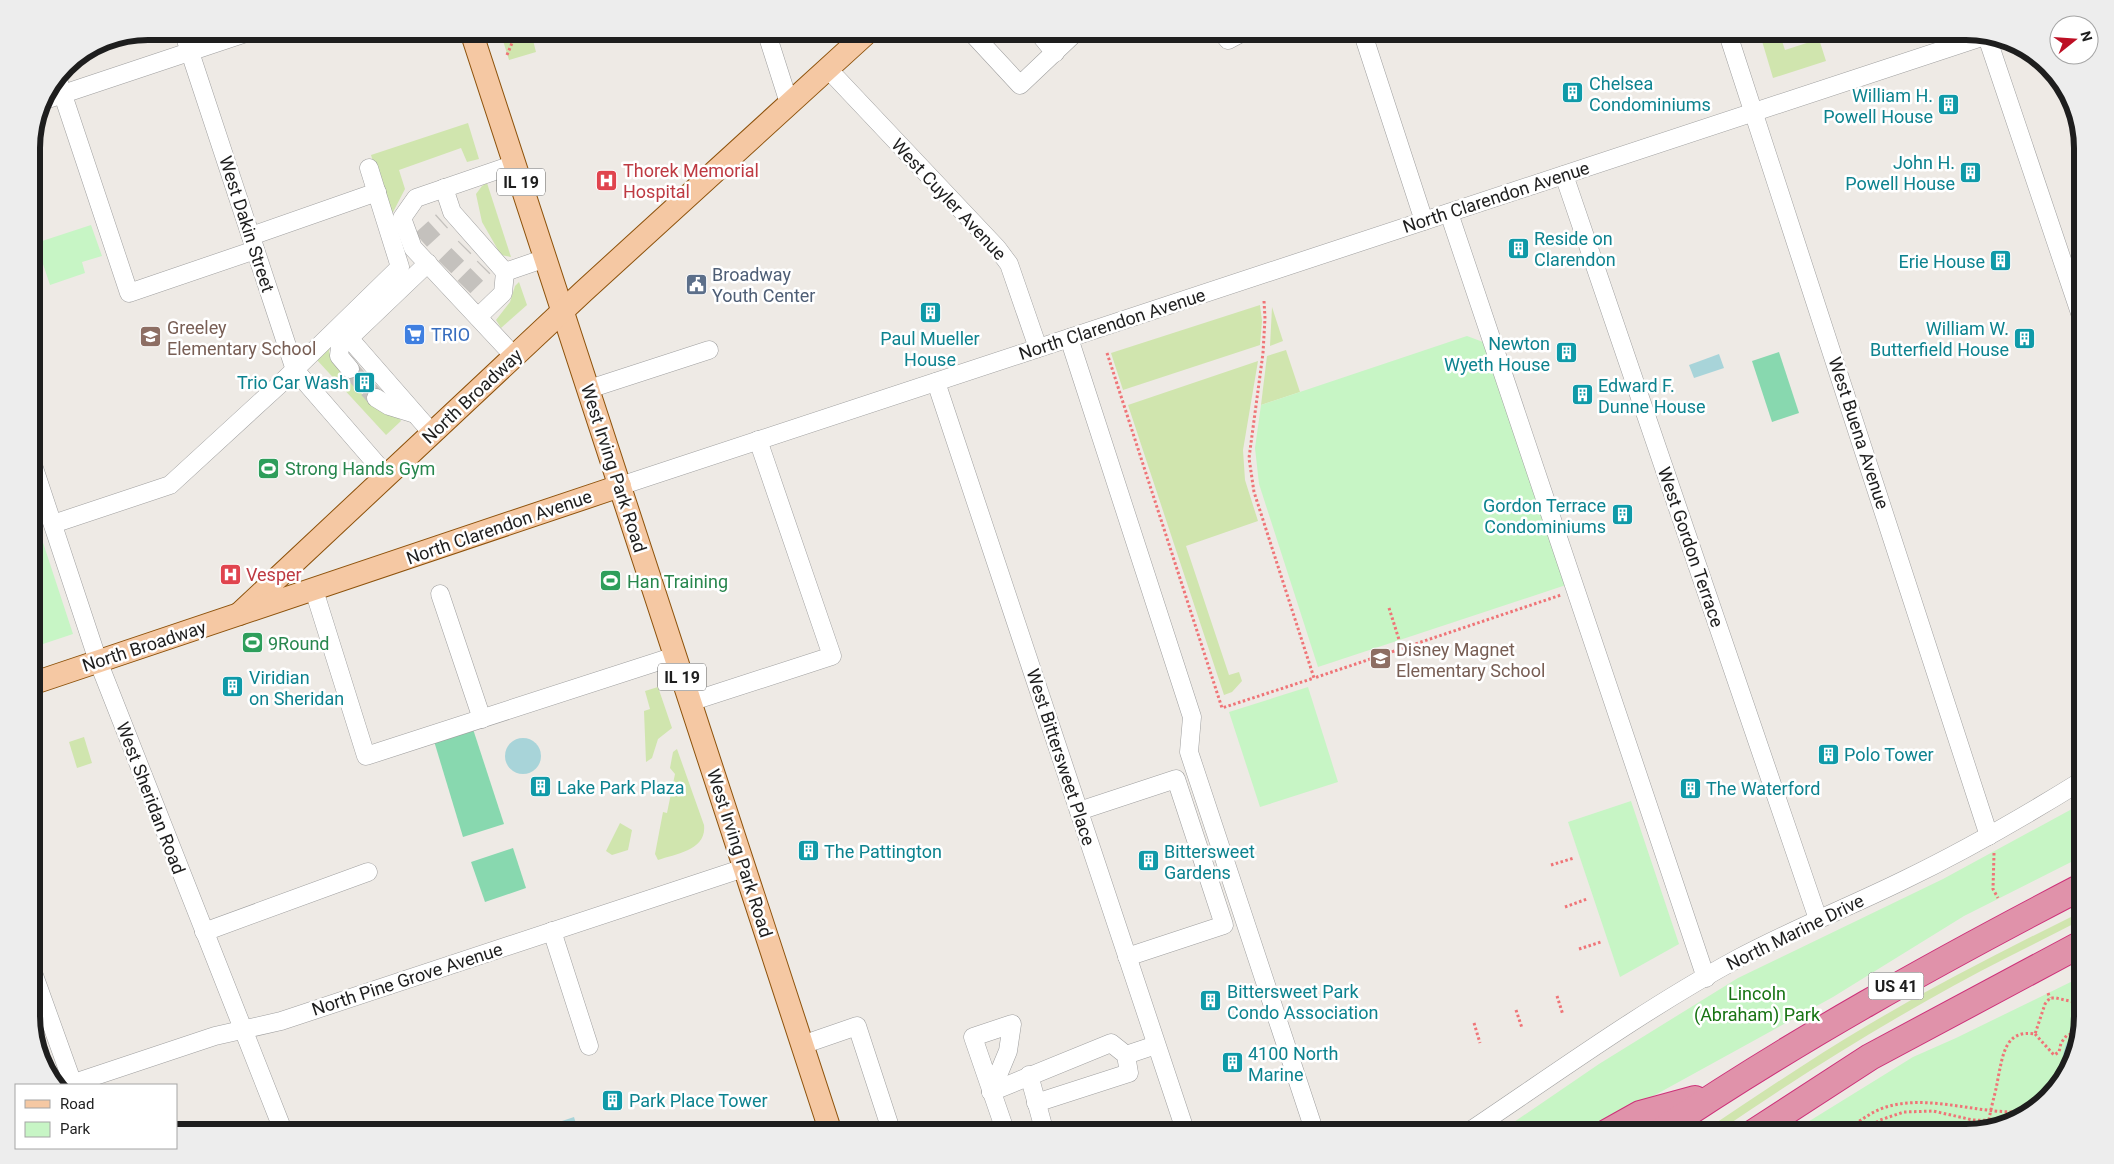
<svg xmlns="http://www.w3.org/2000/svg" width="2114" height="1164" font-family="Roboto,sans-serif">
  <rect width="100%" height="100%" fill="#eeeae5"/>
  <g fill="#d0e5ae">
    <polygon points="500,31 556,31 557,35 533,40 536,52 509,60"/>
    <polygon points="1759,31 1775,31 1777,39 1781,38 1785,50 1819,39 1826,61 1773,78"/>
    <polygon points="468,123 479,159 467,162 461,148 399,170 405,189 390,218 371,155"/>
    <polygon points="487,183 511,257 501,255 482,222 476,194 482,186"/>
    <polygon points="519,282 527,305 501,328 496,320 510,302 515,286"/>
    <polygon points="1260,305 1262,321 1260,345 1123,390 1111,353"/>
    <polygon points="1272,307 1283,341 1270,346"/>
    <polygon points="330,348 329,352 332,360 370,403 399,418 401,421 386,435 317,360"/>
    <polygon points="1286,350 1300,392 1261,405 1267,356"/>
    <polygon points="1258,361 1243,450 1245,480 1258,521 1186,546 1229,675 1239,672 1242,681 1232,692 1224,695 1128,405"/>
    <polygon points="658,687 672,728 658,739 652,758 646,762 644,711 650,709 645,691"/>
    <polygon points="84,737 92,763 77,768 69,742"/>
    <path d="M 677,749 L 704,825 C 707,850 676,854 658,860 L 655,854 L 663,812 L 667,813 L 675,774 L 670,768 L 673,752 Z"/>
    <polygon points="620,823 632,830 628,850 612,855 606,851"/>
    <path d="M 2083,911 L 2083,919 C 2031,946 1978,971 1928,1000 C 1855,1041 1785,1086 1716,1133 L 1701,1133 C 1756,1096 1811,1059 1868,1025 C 1937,984 2010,947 2083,911 Z"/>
  </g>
  <g fill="#c7f5c5">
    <polygon points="91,225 102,256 82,262 85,273 50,285 36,243"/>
    <polygon points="1467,336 1483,342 1566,585 1318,667 1259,484 1255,448 1261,405"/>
    <polygon points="31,506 73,634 31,648"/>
    <polygon points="1308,687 1338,782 1260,807 1229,712"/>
    <polygon points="1631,801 1679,944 1620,977 1568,822"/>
    <polygon points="2083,803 2083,856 1964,916 1833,997 1586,1133 1498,1133 1599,1064 1738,978 1943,879"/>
    <polygon points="2083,976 2083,1016 2067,1074 2024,1117 1966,1133 1790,1133 1913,1057 1956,1038"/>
  </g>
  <g fill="#88d8af">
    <polygon points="1779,352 1799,413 1772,422 1752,361"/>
    <polygon points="473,729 504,824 463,837 434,741"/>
    <polygon points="513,848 526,888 485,902 471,862"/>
  </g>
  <g fill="#a8d4d9">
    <polygon points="1719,354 1724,368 1694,378 1689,365"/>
    <circle cx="523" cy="756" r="18"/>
    <polygon points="2077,1037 2076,1042 2072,1044 2072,1053 2065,1059 2063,1055 2066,1044 2072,1038"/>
    <polygon points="574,1117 577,1127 580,1127 582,1133 526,1133"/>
  </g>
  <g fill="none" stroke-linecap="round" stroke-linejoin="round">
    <g stroke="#c4c1bd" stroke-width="18" stroke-dasharray="18 9" stroke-linecap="butt">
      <polyline points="421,240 442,221"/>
      <polyline points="445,267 465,247"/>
      <polyline points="464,287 484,267"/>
      <polyline points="350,369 376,398"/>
    </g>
    <defs>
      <g id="minor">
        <polyline points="183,31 295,370 387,476"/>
        <polyline points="766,31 789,103"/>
        <polyline points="970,31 1020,85 1077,31"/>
        <polyline points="1037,31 1055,53"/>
        <polyline points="1221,31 1228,40 1245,31"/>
        <polyline points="1362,31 1424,221"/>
        <polyline points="1727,31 1989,836"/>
        <polyline points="1987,37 2083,322"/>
        <polyline points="828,69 997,248 1009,264 1038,348"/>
        <polyline points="57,77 129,293 255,250"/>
        <polyline points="42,101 252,31"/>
        <polyline points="1564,175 1818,919"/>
        <polyline points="444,188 452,212 505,272 546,258"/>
        <polyline points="1449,213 1706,978"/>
        <polyline points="251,236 377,192"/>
        <polyline points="478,317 503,293 505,272"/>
        <polyline points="349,338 432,433"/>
        <polyline points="1069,338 1192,717 1189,752 1315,1133"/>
        <polyline points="514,356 413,248 402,218 416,198 515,164"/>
        <polyline points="350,369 339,356 340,347 428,263"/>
        <polyline points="936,382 1186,1133"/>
        <polyline points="589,389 709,350"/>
        <polyline points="376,398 389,406 415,414"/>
        <polyline points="31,459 98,661 284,1133"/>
        <polyline points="620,486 1985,36"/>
        <polyline points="53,524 170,485 280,384 400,267 369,168"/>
        <polyline points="314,590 366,756 675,656"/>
        <polyline points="440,594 482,719"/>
        <polyline points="690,702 832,656 758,440"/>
        <polyline points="1079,811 1176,779 1224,925 1127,957"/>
        <polyline points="552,931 589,1046"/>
        <polyline points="204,932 368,872"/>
        <polyline points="31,967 73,1084"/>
        <polyline points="802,1045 857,1026 892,1133"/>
        <polyline points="1126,1055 1156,1045"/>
        <polyline points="1029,1075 1045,1133"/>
        <polyline points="68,1085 215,1036 281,1021 744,868"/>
        <polyline points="991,1092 1111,1043 1126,1055 1129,1073 1036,1103"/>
        <polyline points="991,1092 1008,1051 1012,1024 973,1037 1006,1133"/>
        <path d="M 1467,1133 C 1555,1074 1643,1010 1737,959 C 1791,930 1849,907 1904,880 C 1966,850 2025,816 2083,780"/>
      </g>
      <g id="major">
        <polyline points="471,31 831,1133"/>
        <polyline points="239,614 584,291 869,31"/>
        <polyline points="31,684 620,486"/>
      </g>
      <g id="highway">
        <polyline points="1606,1133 1640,1114 1695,1099"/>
        <path d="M 1658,1133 C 1794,1041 1937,962 2083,886"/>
        <polyline points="1753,1133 1870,1057 2083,943"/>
      </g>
    </defs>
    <use href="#minor" stroke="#9f9f9f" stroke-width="19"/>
    <use href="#major" stroke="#8d520b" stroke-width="24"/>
    <use href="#highway" stroke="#cd3179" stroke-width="28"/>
    <g stroke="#ef7477" stroke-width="3" stroke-dasharray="2.5 2.5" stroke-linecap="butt">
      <polyline points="532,31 537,31"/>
      <polyline points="548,31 550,37"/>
      <polyline points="507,55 517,31"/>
      <polyline points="1264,301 1265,318 1263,353 1249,458 1254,492 1314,678 1561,595"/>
      <polyline points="1107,353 1222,708 1314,678"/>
      <polyline points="1389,608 1402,649"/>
      <polyline points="1994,853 1993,889 1998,898"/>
      <polyline points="1551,865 1574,858"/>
      <polyline points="1565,907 1587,899"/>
      <polyline points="1579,949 1601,942"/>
      <polyline points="2048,993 2050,998"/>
      <polyline points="1557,996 1563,1015"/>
      <polyline points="1516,1010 1522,1028"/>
      <polyline points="1474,1023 1480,1043"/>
      <polyline points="2035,1034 2054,1055 2059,1052 2061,1043 2067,1035 2078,1033"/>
      <path d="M 1989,1120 C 1991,1106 1996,1092 1998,1078 C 2003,1055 2005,1029 2035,1034 L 2045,1004 L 2050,998 L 2056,998 L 2083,1004"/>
      <path d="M 1843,1133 C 1857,1123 1870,1112 1886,1107 C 1933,1093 1983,1117 2031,1111"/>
      <polyline points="1859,1133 1880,1120 1904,1112 1933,1111 1973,1120 2011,1121"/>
    </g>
    <use href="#minor" stroke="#fff" stroke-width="18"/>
    <use href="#major" stroke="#f5c8a3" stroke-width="22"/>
    <use href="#highway" stroke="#e092aa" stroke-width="26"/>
  </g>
  <defs>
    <symbol id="building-square" viewBox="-11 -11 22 22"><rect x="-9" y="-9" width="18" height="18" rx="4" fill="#0f9aa8" stroke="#fff"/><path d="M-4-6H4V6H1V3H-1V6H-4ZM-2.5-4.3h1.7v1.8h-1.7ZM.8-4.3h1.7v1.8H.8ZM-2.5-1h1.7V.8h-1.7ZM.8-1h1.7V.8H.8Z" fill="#fff"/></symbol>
    <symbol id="hospital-square" viewBox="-11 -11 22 22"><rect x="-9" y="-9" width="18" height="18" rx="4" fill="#e0444e" stroke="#fff"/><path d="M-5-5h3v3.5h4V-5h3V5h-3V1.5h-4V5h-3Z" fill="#fff"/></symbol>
    <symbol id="civic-square" viewBox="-11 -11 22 22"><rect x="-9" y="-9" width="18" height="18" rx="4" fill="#5c6f8a" stroke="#fff"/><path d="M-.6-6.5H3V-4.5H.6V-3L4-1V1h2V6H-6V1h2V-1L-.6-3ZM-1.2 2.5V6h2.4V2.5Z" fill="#fff"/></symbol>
    <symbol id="supermarket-square" viewBox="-11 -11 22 22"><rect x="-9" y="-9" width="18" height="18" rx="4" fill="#3f7fe0" stroke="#fff"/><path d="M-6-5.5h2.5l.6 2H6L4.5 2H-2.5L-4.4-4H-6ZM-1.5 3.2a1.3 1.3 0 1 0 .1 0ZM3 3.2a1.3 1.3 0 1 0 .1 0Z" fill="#fff"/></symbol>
    <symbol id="school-square" viewBox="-11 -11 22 22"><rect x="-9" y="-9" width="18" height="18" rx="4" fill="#8d6e63" stroke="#fff"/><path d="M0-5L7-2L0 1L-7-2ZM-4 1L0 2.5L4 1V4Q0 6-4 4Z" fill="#fff"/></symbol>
    <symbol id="stadium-square" viewBox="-11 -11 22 22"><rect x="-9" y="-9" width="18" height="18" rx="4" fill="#2e9e5b" stroke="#fff"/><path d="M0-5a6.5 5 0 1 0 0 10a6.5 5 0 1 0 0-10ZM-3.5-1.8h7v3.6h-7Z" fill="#fff"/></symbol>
  </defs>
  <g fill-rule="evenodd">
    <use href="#building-square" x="1560" y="80" width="25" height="25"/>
    <use href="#building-square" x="1936" y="92" width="25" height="25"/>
    <use href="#building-square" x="1958" y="160" width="25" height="25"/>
    <use href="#hospital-square" x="594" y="168" width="25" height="25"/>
    <use href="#building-square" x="1506" y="236" width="25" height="25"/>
    <use href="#building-square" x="1988" y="248" width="25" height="25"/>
    <use href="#civic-square" x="684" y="272" width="25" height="25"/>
    <use href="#building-square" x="918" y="300" width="25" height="25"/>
    <use href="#supermarket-square" x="402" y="322" width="25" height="25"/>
    <use href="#school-square" x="138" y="324" width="25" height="25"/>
    <use href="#building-square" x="2012" y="326" width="25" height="25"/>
    <use href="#building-square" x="1554" y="340" width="25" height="25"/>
    <use href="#building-square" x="352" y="370" width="25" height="25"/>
    <use href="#building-square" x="1570" y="382" width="25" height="25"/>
    <use href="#stadium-square" x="256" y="456" width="25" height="25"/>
    <use href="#building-square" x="1610" y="502" width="25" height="25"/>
    <use href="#hospital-square" x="218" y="562" width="25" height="25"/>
    <use href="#stadium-square" x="598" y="568" width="25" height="25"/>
    <use href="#stadium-square" x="240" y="630" width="25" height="25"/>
    <use href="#school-square" x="1368" y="646" width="25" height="25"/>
    <use href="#building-square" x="220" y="674" width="25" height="25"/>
    <use href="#building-square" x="1816" y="742" width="25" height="25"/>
    <use href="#building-square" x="528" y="774" width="25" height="25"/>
    <use href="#building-square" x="1678" y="776" width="25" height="25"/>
    <use href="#building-square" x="796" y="838" width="25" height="25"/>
    <use href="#building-square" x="1136" y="848" width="25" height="25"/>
    <use href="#building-square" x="1198" y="988" width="25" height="25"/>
    <use href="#building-square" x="1220" y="1050" width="25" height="25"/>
    <use href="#building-square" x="600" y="1088" width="25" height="25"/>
  </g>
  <g text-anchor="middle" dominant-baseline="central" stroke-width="5" stroke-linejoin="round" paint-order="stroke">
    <g fill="#fff" stroke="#626262" stroke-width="1">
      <rect x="497" y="168.5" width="48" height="27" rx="4"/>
      <rect x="658" y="663.5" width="48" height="27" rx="4"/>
      <rect x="1868.5" y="972.5" width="55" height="27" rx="4"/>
    </g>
    <g font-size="16" font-weight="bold" fill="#1e1e1e">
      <text x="521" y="182">IL 19</text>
      <text x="682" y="677">IL 19</text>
      <text x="1896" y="986">US 41</text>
    </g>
    <g font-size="18" fill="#0d838f" stroke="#fff" text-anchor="start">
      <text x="1589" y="83">Chelsea<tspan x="1589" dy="21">Condominiums</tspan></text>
      <text x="1933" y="95" text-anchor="end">William H.<tspan x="1933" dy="21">Powell House</tspan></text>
      <text x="1955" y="162" text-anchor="end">John H.<tspan x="1955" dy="21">Powell House</tspan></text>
      <text x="1534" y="238">Reside on<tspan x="1534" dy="21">Clarendon</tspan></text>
      <text x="1985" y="261" text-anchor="end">Erie House</text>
      <text x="2009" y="328" text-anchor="end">William W.<tspan x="2009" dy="21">Butterfield House</tspan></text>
      <text x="930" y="338" text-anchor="middle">Paul Mueller<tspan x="930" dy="21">House</tspan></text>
      <text x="1550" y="343" text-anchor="end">Newton<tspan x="1550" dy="21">Wyeth House</tspan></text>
      <text x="349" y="382" text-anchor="end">Trio Car Wash</text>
      <text x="1598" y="385">Edward F.<tspan x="1598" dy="21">Dunne House</tspan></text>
      <text x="1606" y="505" text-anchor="end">Gordon Terrace<tspan x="1606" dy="21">Condominiums</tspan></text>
      <text x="249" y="677">Viridian<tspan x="249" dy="21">on Sheridan</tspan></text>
      <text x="1844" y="754">Polo Tower</text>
      <text x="557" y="787">Lake Park Plaza</text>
      <text x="1706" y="788">The Waterford</text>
      <text x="824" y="851">The Pattington</text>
      <text x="1164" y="851">Bittersweet<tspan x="1164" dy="21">Gardens</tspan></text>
      <text x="1227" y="991">Bittersweet Park<tspan x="1227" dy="21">Condo Association</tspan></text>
      <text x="1248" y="1053">4100 North<tspan x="1248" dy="21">Marine</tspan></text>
      <text x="629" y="1100">Park Place Tower</text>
    </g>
    <g font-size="18" fill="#be3a42" stroke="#fff" text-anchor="start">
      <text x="623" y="170">Thorek Memorial<tspan x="623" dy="21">Hospital</tspan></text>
      <text x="246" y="574">Vesper</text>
    </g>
    <g font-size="18" fill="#1e1e1e" stroke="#fff">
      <text transform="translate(1496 197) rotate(-18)">North Clarendon Avenue</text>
      <text transform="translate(949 199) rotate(47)">West Cuyler Avenue</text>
      <text transform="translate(247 224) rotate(72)">West Dakin Street</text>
      <text transform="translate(1112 324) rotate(-18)">North Clarendon Avenue</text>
      <text transform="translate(472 396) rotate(-43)">North Broadway</text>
      <text transform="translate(1859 433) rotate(72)">West Buena Avenue</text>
      <text transform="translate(614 468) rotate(72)">West Irving Park Road</text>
      <text transform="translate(499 527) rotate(-19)">North Clarendon Avenue</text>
      <text transform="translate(1691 547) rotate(71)">West Gordon Terrace</text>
      <text transform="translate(144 646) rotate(-18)">North Broadway</text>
      <text transform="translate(1061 757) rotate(72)">West Bittersweet Place</text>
      <text transform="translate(151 798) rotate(69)">West Sheridan Road</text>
      <text transform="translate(740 853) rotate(72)">West Irving Park Road</text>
      <text transform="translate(1795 932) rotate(-26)">North Marine Drive</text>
      <text transform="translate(407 979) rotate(-18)">North Pine Grove Avenue</text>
    </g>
    <g font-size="18" fill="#4e5e75" stroke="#fff" text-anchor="start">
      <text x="712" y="274">Broadway<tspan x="712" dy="21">Youth Center</tspan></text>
    </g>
    <g font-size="18" fill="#785e54" stroke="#fff" text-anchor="start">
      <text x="167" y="327">Greeley<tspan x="167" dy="21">Elementary School</tspan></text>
      <text x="1396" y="649">Disney Magnet<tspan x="1396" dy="21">Elementary School</tspan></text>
    </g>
    <g font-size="18" fill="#366cbe" stroke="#fff" text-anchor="start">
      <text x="431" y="334">TRIO</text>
    </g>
    <g font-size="18" fill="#27864d" stroke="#fff" text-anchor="start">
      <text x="285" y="468">Strong Hands Gym</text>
      <text x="627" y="581">Han Training</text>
      <text x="268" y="643">9Round</text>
    </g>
    <g font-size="18" fill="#177413" stroke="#fff">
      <text x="1757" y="993">Lincoln<tspan x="1757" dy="21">(Abraham) Park</tspan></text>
    </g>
  </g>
  <path d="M0 0H2114V1164H0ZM148 40H1966A108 108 0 0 1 2074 148V1016A108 108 0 0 1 1966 1124H148A108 108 0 0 1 40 1016V148A108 108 0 0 1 148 40Z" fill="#ededed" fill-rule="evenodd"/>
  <path fill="none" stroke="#1e1e1e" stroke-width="6" d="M148 40H1966A108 108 0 0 1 2074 148V1016A108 108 0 0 1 1966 1124H148A108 108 0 0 1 40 1016V148A108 108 0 0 1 148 40Z"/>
  <rect x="15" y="1084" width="162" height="65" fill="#ffffff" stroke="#a5a5a5"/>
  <rect x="25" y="1100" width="25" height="8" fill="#f5c8a3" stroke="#a5a5a5"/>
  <text x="60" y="1109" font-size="15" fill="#1e1e1e">Road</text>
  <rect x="25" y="1122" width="25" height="15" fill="#c7f5c5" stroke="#a5a5a5"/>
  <text x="60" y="1134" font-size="15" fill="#1e1e1e">Park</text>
  <g transform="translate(2074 40) rotate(73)"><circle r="24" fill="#ffffff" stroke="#a5a5a5"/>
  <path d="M0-4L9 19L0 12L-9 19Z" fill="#bd0f24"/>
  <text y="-8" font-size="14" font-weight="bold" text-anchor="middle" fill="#1e1e1e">N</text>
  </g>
</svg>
